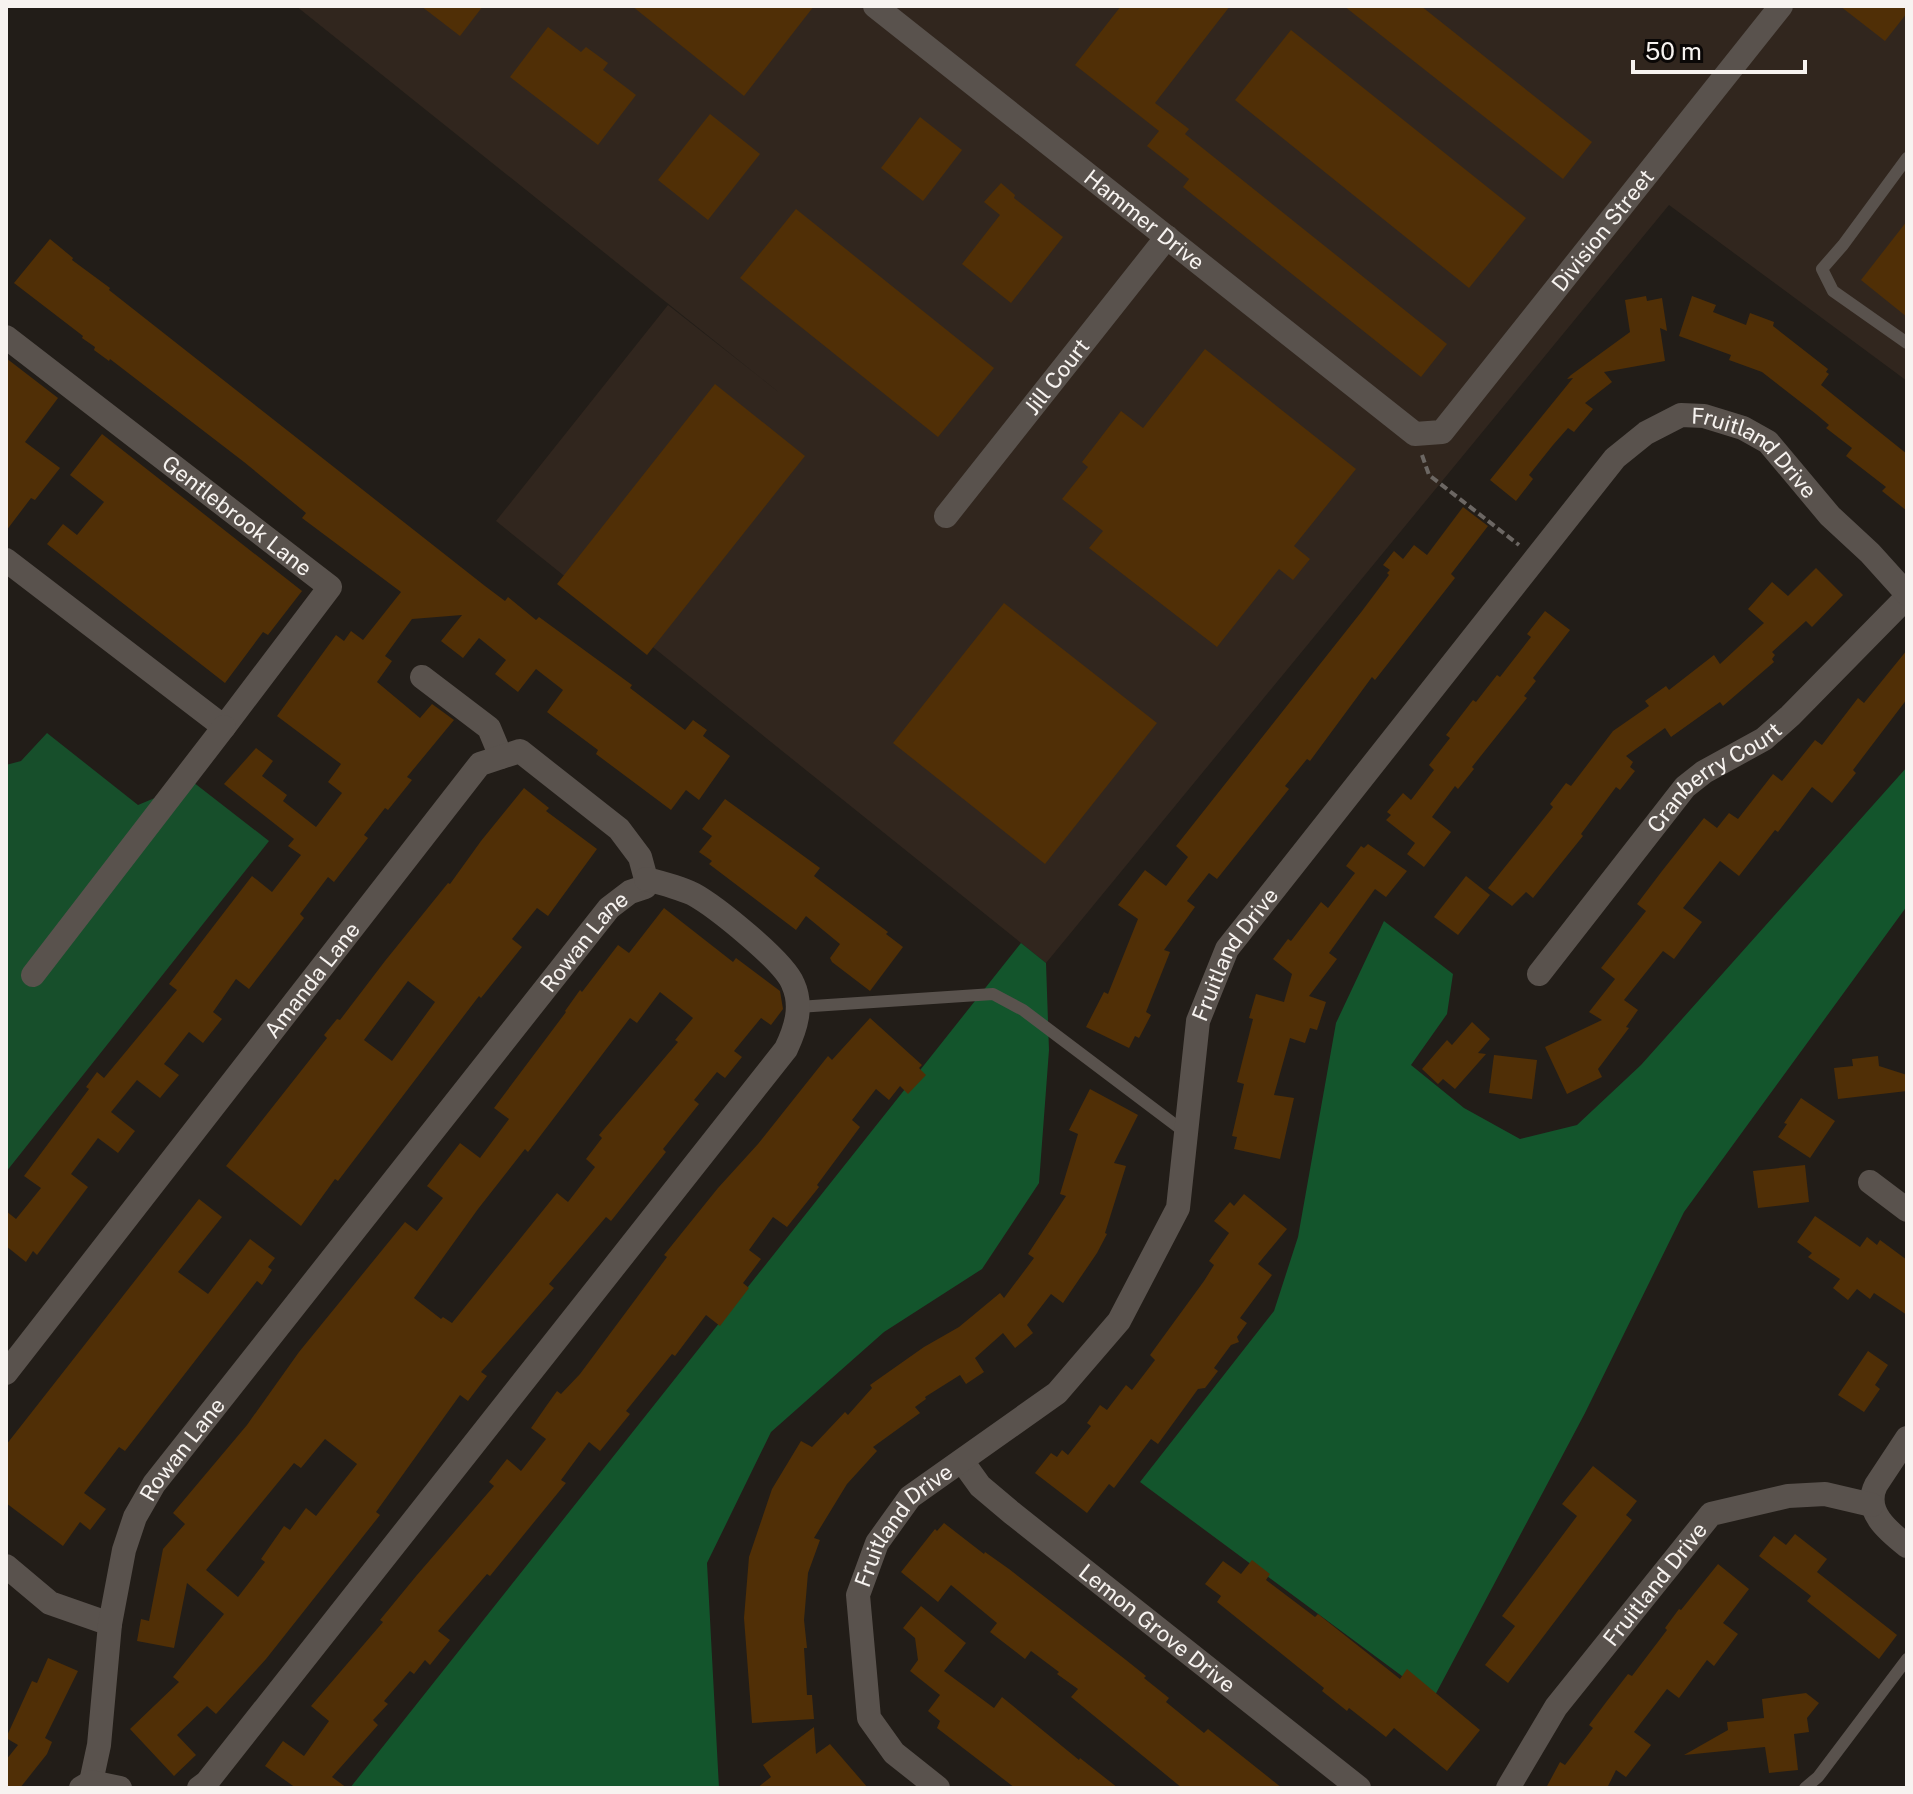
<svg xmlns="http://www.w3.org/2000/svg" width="1913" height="1794" font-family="'Public Sans',sans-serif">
  <rect width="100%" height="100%" fill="#221d18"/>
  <polygon fill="#31261e" points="296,6 1907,6 1907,381 1669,205 1046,963 496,521 668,305 781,394"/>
  <polygon fill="#174f2b" points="47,733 138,805 193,782 269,841 6,1172 6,765 21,761"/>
  <g fill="#13552c">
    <polygon points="1907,767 1907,906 1684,1212 1585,1413 1433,1699 1140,1482 1274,1311 1298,1237 1336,1023 1384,921 1453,974 1447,1014 1411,1065 1464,1108 1520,1139 1577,1125 1641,1065"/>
    <polygon points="1021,943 1046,963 1049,1050 1039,1183 982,1269 884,1332 771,1432 707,1563 719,1788 350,1788"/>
  </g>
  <g fill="#502f06" fill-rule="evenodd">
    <polygon points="421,6 483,6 460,36"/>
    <polygon points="632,6 814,6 744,96"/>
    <polygon points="1121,6 1230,6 1155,103 1189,129 1185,134 1447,344 1421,377 1183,187 1189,179 1147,146 1159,131 1075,65"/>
    <polygon points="1344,6 1421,6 1592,142 1563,179"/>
    <polygon points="1840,6 1907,6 1907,13 1885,41"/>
    <polygon points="548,27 581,52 586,47 608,63 603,70 636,95 598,145 510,77"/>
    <polygon points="1291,30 1526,218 1469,288 1235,100"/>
    <polygon points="710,114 760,154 708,220 658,180"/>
    <polygon points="920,117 962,150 923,201 881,168"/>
    <polygon points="1001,183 1015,195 1014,198 1063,237 1011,303 962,264 1000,215 984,202"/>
    <polygon points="796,209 994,368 938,437 740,278"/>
    <polygon points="1907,221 1907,317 1861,280"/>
    <polygon points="50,239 73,258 72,260 110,288 109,290 485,586 505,601 508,597 536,620 539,617 632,685 630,688 685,730 693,720 707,730 703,736 730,756 699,800 686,790 671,810 596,754 598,750 547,712 563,690 536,669 518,692 495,674 506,660 479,638 463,658 441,641 462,615 412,619 385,656 392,661 377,682 420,718 432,704 454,720 407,777 412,780 388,810 385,808 364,835 368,838 334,882 328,877 300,914 304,918 249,989 236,979 213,1012 222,1019 203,1043 189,1032 164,1064 179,1075 160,1098 137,1080 111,1112 135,1131 118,1153 98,1138 71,1174 88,1187 37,1255 33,1251 26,1262 6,1246 6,1211 16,1219 41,1188 24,1176 89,1089 86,1087 97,1072 104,1078 177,990 169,984 252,876 272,892 301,855 288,846 294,839 224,784 256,748 273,761 262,776 287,795 283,801 316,827 342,793 328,782 341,764 277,716 336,635 344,641 351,631 363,640 401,592 302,518 306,513 244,462 110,359 109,361 94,350 95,347 82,338 83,336 14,283"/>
    <polygon points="1646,296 1647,301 1662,298 1667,331 1660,328 1665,361 1604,372 1612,382 1585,403 1593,409 1574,432 1568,428 1553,445 1529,475 1533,479 1516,501 1490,480 1573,378 1567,379 1571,375 1630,332 1625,300"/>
    <polygon points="1692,296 1716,305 1713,312 1746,325 1750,313 1774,322 1773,326 1828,369 1826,372 1829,374 1821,385 1907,454 1907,511 1882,491 1886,487 1846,456 1852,448 1826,428 1829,425 1816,414 1762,372 1729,360 1731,355 1679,336"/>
    <polygon points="1205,349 1356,469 1294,546 1310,559 1293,580 1279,569 1217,647 1089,548 1103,531 1062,499 1088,467 1082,462 1121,411 1143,428"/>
    <polygon points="6,358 58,398 25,442 60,468 35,500 31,498 6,531"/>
    <polygon points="715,384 805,456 647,655 557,584"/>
    <polygon points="102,434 302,591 268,635 263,632 225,683 47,544 63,524 77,535 104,502 70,475"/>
    <polygon points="1463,507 1488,526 1451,574 1455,578 1375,680 1372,677 1310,761 1307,759 1285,786 1289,789 1217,879 1209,873 1187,901 1195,907 1164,950 1170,952 1146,1012 1151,1015 1139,1038 1135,1036 1129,1048 1086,1027 1104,992 1108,994 1138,919 1118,905 1145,870 1166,886 1188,857 1176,846 1362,611 1389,575 1387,573 1390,570 1383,565 1394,551 1403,559 1414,545 1427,555"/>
    <polygon points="1816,568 1843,595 1812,627 1806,621 1772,652 1775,655 1772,659 1774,662 1723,706 1720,702 1671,737 1665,728 1626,756 1633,762 1630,767 1635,771 1620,790 1616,787 1581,834 1583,836 1533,898 1526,892 1512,906 1488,888 1553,807 1550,804 1566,783 1571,786 1613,731 1649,706 1645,701 1666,686 1669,690 1714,655 1720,664 1764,623 1748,609 1772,582 1788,596"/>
    <polygon points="1004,603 1157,723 1045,864 893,743"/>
    <polygon points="1545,611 1570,630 1533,678 1536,681 1524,696 1527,698 1472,767 1474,769 1458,789 1455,786 1432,817 1451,832 1424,867 1407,854 1415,843 1386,820 1391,815 1387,812 1403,793 1411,800 1434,770 1429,765 1450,738 1446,735 1473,700 1476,702 1497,675 1500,677 1531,637 1527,634"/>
    <polygon points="1907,650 1907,699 1853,770 1856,773 1832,803 1812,787 1778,832 1775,830 1739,876 1720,861 1683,908 1702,922 1674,959 1663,951 1624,1000 1638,1010 1626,1027 1629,1028 1598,1069 1602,1077 1567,1094 1545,1047 1602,1020 1589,1012 1615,979 1601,968 1646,911 1637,904 1662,871 1704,818 1717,828 1729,813 1738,819 1773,774 1782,781 1815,740 1822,745 1858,698 1864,703"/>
    <path d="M 524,788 L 549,808 L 546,811 L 597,849 L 548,916 L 537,908 L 512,939 L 522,947 L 481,998 L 479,996 L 338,1181 L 335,1179 L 301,1226 L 226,1166 L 327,1038 L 324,1035 L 337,1019 L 340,1020 L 385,961 L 448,883 L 450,884 L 481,841 ZM 408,981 L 435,1002 L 392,1061 L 364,1040 Z"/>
    <polygon points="725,799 820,868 814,876 888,932 886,934 903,947 870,991 832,962 830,958 840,944 806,916 796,930 709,864 712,861 699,852 712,836 702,829"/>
    <polygon points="1368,844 1407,871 1386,897 1375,889 1329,953 1337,959 1309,996 1326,1002 1317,1030 1310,1028 1305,1043 1290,1038 1274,1095 1294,1098 1280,1159 1234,1149 1237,1137 1232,1136 1244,1084 1237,1082 1253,1019 1249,1018 1256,994 1284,1002 1292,974 1273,959 1288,939 1291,941 1321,902 1328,908 1355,873 1346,866 1361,846 1364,848"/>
    <polygon points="1466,876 1490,895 1458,935 1434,917"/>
    <path d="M 664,908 L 733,962 L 736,958 L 780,991 L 783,1009 L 771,1025 L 761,1018 L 734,1051 L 742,1057 L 725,1078 L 717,1072 L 694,1100 L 699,1104 L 663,1149 L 666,1152 L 611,1221 L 606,1217 L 549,1284 L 554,1288 L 481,1372 L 487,1376 L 468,1401 L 460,1395 L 376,1512 L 380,1515 L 266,1659 L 216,1714 L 207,1706 L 177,1735 L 196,1755 L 174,1776 L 130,1729 L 179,1682 L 173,1677 L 224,1614 L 187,1583 L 174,1648 L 137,1641 L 141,1619 L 149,1621 L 163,1549 L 185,1524 L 173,1513 L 247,1425 L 299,1352 L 405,1222 L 417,1231 L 443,1198 L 427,1186 L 460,1143 L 480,1158 L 509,1119 L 494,1108 L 566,1012 L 565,1011 L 580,990 L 582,992 L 618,945 L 629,953 ZM 660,992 L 693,1018 L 675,1040 L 678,1042 L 599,1135 L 602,1138 L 586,1159 L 595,1167 L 568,1202 L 557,1193 L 452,1323 L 443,1317 L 441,1319 L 414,1298 L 478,1209 L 525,1149 L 528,1152 L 630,1018 L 637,1023 ZM 325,1439 L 357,1464 L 316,1516 L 306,1508 L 290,1530 L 284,1526 L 261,1559 L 265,1562 L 238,1597 L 206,1570 L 294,1463 L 301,1468 Z"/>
    <polygon points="870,1018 922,1065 919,1068 926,1075 908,1094 900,1086 889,1100 876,1089 852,1120 860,1127 817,1185 819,1187 787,1227 773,1217 749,1250 761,1259 743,1283 749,1288 720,1326 706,1315 675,1356 672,1354 626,1411 630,1414 600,1451 589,1442 561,1480 566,1483 490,1576 487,1574 438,1631 450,1640 430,1665 425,1660 414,1674 410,1671 384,1701 388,1704 373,1720 378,1725 332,1777 347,1788 296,1788 265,1766 283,1741 304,1756 329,1721 311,1706 383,1622 380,1620 417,1575 494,1486 489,1482 507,1459 521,1471 546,1439 531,1428 547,1405 557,1391 561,1394 580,1374 667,1257 664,1255 718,1188 758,1144 828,1056 832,1060"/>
    <polygon points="1472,1022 1490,1039 1478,1053 1486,1054 1455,1089 1443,1079 1438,1084 1422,1069 1447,1040 1452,1045"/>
    <polygon points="1494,1055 1537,1060 1532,1099 1489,1093"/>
    <polygon points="1878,1056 1879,1066 1907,1075 1907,1091 1838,1099 1834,1068 1853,1066 1852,1059"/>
    <polygon points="1090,1089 1138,1115 1114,1163 1126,1166 1105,1233 1107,1234 1097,1253 1063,1303 1051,1294 1027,1325 1033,1333 1015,1348 1003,1333 975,1358 984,1372 966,1384 960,1375 925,1397 926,1399 915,1407 920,1413 873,1447 877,1451 847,1484 814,1538 820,1540 808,1573 804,1620 807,1648 804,1648 807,1695 812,1695 814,1719 752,1723 744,1618 749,1557 772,1489 801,1441 812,1447 845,1412 848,1415 872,1388 870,1385 924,1347 959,1327 1000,1293 1004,1298 1034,1258 1028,1254 1066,1196 1060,1194 1078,1134 1069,1130"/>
    <polygon points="1801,1098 1835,1121 1810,1158 1778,1137 1787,1124 1784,1123"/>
    <polygon points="1805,1165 1809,1202 1758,1208 1753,1171"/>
    <polygon points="1244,1194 1287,1229 1258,1264 1272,1275 1240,1318 1247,1323 1237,1337 1239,1342 1231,1345 1214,1368 1218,1371 1205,1388 1198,1389 1158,1444 1151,1439 1114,1488 1109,1484 1087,1513 1035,1473 1051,1453 1057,1457 1062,1450 1068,1455 1091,1426 1087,1423 1100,1405 1107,1410 1126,1385 1132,1390 1155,1360 1150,1355 1204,1281 1214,1265 1209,1261 1229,1233 1214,1221 1230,1202 1234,1206"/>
    <polygon points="199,1199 222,1217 178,1272 208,1294 250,1239 275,1258 268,1267 272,1270 262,1285 257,1281 125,1451 119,1447 84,1493 106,1509 90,1530 80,1522 63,1546 6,1503 6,1445"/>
    <polygon points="1815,1216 1860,1247 1867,1237 1877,1245 1880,1240 1907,1260 1907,1315 1874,1293 1870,1299 1857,1289 1848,1300 1833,1288 1840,1279 1808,1257 1812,1253 1797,1242"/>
    <polygon points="1868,1351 1888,1365 1875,1385 1880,1389 1864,1412 1838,1395"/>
    <polygon points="1593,1466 1637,1501 1626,1515 1632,1520 1508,1683 1485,1665 1515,1626 1502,1616 1577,1516 1562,1504"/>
    <polygon points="944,1523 984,1554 985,1552 1009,1569 1126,1660 1146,1676 1144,1678 1169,1698 1166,1702 1204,1733 1208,1729 1282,1788 1182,1788 1071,1697 1078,1689 1057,1674 1059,1672 1031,1651 1025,1659 990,1632 997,1623 951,1585 938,1602 901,1572 935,1529 937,1531"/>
    <polygon points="1795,1534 1827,1559 1817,1572 1897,1635 1879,1659 1807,1601 1811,1596 1759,1556 1774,1536 1786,1545"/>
    <polygon points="1252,1560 1270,1574 1266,1580 1315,1617 1318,1614 1400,1679 1407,1669 1480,1730 1447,1771 1394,1728 1386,1737 1349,1708 1347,1711 1322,1691 1324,1688 1217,1602 1221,1596 1205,1584 1223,1561 1241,1574"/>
    <polygon points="1718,1564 1749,1589 1723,1623 1738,1634 1714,1666 1707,1660 1679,1698 1667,1689 1634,1732 1651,1745 1626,1777 1616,1770 1607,1788 1546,1788 1560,1762 1565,1765 1593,1728 1589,1725 1607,1701 1628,1674 1632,1676 1667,1630 1665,1628 1679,1609 1681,1610"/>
    <polygon points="921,1606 966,1643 944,1671 994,1708 1002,1697 1079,1760 1080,1758 1118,1788 1015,1788 937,1728 940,1721 928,1711 940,1695 910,1671 918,1660 915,1638 903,1628"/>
    <polygon points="48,1658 78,1671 45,1738 52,1742 47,1754 20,1788 6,1788 6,1760 18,1745 6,1738 32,1681 37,1683"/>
    <polygon points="1806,1693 1819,1703 1807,1718 1809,1732 1794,1734 1798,1770 1769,1773 1765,1747 1684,1755 1728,1730 1727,1722 1764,1718 1762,1699"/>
    <polygon points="814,1727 816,1754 830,1744 868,1788 757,1788 771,1777 763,1765"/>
  </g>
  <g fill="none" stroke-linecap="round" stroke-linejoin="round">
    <polyline stroke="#6c6763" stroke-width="4" stroke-dasharray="8 4" stroke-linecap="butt" points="1422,455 1429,475 1519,545"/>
    <g stroke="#59524d" stroke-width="12">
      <polyline points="1907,158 1843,245 1822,269 1833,291 1907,343"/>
      <polyline points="798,1007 993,994 1023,1010 1186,1133"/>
      <polyline points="1805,1788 1818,1777 1907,1659"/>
    </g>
    <g stroke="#59524d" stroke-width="24">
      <path id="s1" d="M 875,6 L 1415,434 L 1442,432 L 1781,6"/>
      <path id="s2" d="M 6,337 L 330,587 L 224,727 L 6,560"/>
      <path id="s3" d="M 946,516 L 1167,237"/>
      <polyline points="422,677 489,728 501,757"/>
      <path id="s4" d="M 1539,974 L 1685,787 L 1704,772 L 1764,739 L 1790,716 L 1907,597"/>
      <polyline points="33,975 224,727"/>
      <polyline points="1870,1182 1907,1210"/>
      <path id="s5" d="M 6,1373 L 480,764 L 520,751 L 619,829 L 640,857 L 646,879"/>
      <path d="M 1907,1438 L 1876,1485 C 1863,1511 1888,1531 1907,1546"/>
      <path id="s6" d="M 962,1461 L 980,1486 L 1012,1513 L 1359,1788"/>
      <polyline points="6,1566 50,1603 110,1624"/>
      <path id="s7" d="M 91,1782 L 99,1745 L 110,1624 L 124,1550 L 135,1517 L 154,1484 L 609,908 L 630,892 L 645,887 L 646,879"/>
      <polyline points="81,1788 91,1782 120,1788"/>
      <path d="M 199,1788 L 207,1782 L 786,1049 C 796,1028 803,1006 793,984 C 784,961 715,906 693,894 C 678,887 662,883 646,879"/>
      <path id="s8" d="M 938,1788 L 894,1753 L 869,1718 L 858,1595 L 877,1543 L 910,1497 L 1057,1393 L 1119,1321 L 1178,1208 L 1198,1021 L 1227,949 L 1615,458 L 1646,433 L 1681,415 L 1704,416 L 1743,428 L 1768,442 L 1830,516 L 1870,553 L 1907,594"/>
      <path id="s9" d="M 1508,1788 L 1556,1707 L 1711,1514 L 1788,1496 L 1825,1494 L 1872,1505"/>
    </g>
  </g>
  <g text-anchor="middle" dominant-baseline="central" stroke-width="6" stroke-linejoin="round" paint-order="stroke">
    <g font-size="22" fill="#f7f3f0" stroke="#0a0706">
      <text stroke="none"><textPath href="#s1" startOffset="344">Hammer Drive</textPath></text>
      <text stroke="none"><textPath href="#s1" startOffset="974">Division Street</textPath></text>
      <text stroke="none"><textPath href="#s3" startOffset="178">Jill Court</textPath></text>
      <text stroke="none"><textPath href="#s8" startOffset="1794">Fruitland Drive</textPath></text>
      <text stroke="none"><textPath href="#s2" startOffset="292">Gentlebrook Lane</textPath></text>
      <text stroke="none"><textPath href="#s4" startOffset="266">Cranberry Court</textPath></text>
      <text stroke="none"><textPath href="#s7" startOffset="1000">Rowan Lane</textPath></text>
      <text stroke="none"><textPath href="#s8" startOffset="1002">Fruitland Drive</textPath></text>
      <text stroke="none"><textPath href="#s5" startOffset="498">Amanda Lane</textPath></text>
      <text stroke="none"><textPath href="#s7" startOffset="352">Rowan Lane</textPath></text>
      <text stroke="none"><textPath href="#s8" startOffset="308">Fruitland Drive</textPath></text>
      <text stroke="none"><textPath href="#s9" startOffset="252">Fruitland Drive</textPath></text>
      <text stroke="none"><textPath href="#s6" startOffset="258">Lemon Grove Drive</textPath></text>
    </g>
  </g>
  <rect width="1913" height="1794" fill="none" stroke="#f7f3f0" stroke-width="16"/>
  <path d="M1633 60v12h172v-12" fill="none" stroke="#f7f3f0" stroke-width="4"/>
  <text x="1645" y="60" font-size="24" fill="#f7f3f0" stroke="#0a0706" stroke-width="6" paint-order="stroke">50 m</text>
</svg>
